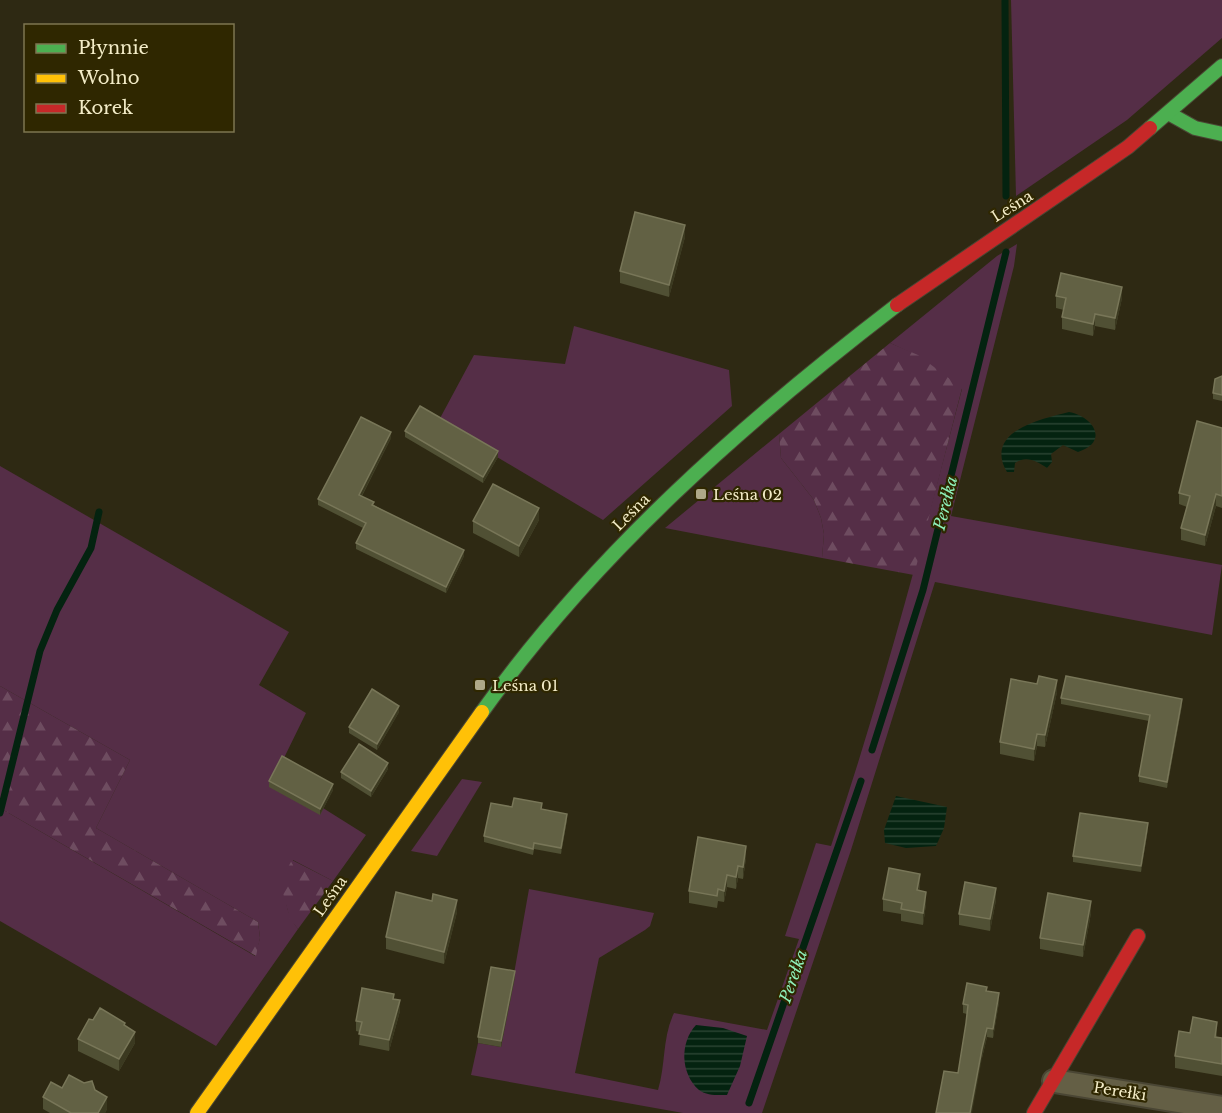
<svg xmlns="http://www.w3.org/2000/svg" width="1222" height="1113" font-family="'Libre Baskerville',serif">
  <defs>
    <pattern id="forest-firs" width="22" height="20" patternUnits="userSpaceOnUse" patternTransform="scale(1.5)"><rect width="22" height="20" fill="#552e47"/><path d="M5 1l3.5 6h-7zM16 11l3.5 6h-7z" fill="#6e4c60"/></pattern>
    <pattern id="water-rules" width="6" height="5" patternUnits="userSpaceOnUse" patternTransform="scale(1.5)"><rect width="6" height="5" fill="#042310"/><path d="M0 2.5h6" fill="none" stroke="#294331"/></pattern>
  </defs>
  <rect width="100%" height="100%" fill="#2e2913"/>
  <g fill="#552e47">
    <polygon points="1011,0 1222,0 1222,38 1127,120 1016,196"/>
    <path d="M 1017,244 L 1014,266 L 951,516 L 1222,565 L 1212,635 L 935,582 L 851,850 L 762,1113 L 683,1113 L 471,1075 L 478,1043 L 501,1047 L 529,889 L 654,913 L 650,926 L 645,930 L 599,958 L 575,1073 L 658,1090 C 666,1064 662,1038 674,1013 L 767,1030 L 799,939 L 785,936 L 816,843 L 831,846 C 882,695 922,542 962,389 L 918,356 L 890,343 L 997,256 Z"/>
    <polygon points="574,326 729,370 732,406 603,520 438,422 474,355 565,364"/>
    <polygon points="779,434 781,458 814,500 821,518 824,534 822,558 665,528"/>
    <path d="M 0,466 L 289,632 L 259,685 L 306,713 L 282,762 L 323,808 L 366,835 L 333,881 L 293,860 C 287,888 279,904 298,929 L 216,1046 L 0,921 L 0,808 L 255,956 L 260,938 L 258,922 L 96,828 L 130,760 L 0,686 Z"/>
    <polygon points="462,779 482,782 437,856 411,851"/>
  </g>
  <g fill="url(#forest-firs)">
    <polygon points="890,343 918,355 962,388 914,575 822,558 824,534 821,518 814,500 781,458 779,434"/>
    <polygon points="0,686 130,760 96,828 258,922 260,938 256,956 0,808"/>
    <polygon points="292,860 333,881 298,929 290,919 280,882"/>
  </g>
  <g fill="url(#water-rules)">
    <path d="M 1069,412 C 1093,416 1110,442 1078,452 L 1063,445 L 1051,454 L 1052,462 L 1047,468 C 1037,461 1026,455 1015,463 L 1014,472 L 1007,472 C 983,431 1042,419 1069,412 Z"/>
    <polygon points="896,796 947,807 944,828 936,846 906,848 885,843 884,830"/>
    <path d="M 696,1025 L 723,1028 L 747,1036 L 740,1066 L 727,1095 C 718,1095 707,1096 699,1090 C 680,1073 680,1042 696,1025 Z"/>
  </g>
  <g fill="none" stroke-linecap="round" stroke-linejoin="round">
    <g stroke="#042310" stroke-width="7">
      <polyline points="1005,0 1006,196"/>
      <polyline points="872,750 923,590 1006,252"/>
      <polyline points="0,813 40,651 57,610 91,548 99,512"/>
      <polyline points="749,1103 861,781"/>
    </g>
    <defs>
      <polyline id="street" points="1054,1081 1222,1108"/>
      <g id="fast">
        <polyline points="1170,114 1195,128 1222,134"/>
        <polyline points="1150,128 1222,66"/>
        <path d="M 482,712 C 595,554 743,423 897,305"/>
      </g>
      <polyline id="slow" points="197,1113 482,712"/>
      <g id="jam">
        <polyline points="897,305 1128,147 1150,128"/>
        <polyline points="1034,1113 1138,936"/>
      </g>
    </defs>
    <use href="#street" stroke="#4a4634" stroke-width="26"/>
    <use href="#fast" stroke="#4a4634" stroke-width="16"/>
    <use href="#slow" stroke="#4a4634" stroke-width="16"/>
    <use href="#jam" stroke="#4a4634" stroke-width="16"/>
    <use href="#street" stroke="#645f45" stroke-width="22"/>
    <use href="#fast" stroke="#4caf50" stroke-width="14"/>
    <use href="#slow" stroke="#ffc107" stroke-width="14"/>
    <use href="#jam" stroke="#c62828" stroke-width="14"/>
  </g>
  <g fill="#505034">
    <polygon points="685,237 669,297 620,283 620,271"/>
    <polygon points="1056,296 1122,298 1115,330 1095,326 1093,336 1062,329 1062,317 1064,310 1056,308"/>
    <polygon points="1222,376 1222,401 1213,399 1213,393"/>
    <polygon points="1222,428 1222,508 1216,506 1205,546 1181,540 1181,528 1187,507 1179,504 1179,493"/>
    <polygon points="405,431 498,457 483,483 405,437"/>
    <polygon points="391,438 362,496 374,505 464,556 446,593 356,549 356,543 363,528 318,505 318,499"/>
    <polygon points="539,520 519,557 473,533 473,521"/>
    <polygon points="1057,692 1045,747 1037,746 1034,761 1000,754 1000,742"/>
    <polygon points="1061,698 1182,705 1167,788 1139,782 1139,776 1149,721 1061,704"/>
    <polygon points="399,712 377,750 349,733 349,727"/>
    <polygon points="388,769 371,797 341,778 341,772"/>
    <polygon points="269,781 333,790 320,815 269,787"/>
    <polygon points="512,807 542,810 567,820 561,854 534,849 533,855 484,842 484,836"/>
    <polygon points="1148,829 1141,872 1073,862 1073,856"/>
    <polygon points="746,858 743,879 738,878 736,889 727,887 724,902 718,901 717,908 689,903 689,891"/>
    <polygon points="920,886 919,891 926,904 923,925 901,921 901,914 883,911 883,899"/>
    <polygon points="996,900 990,931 959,925 959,914"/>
    <polygon points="432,901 457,912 444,964 386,949 386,937"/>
    <polygon points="1091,913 1083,957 1040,949 1040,938"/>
    <polygon points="515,977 501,1047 478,1043 478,1037"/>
    <polygon points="987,991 999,1002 993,1038 987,1037 982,1058 958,1073 966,1023 967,1014 963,1013 963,1004"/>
    <polygon points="394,999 400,1011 389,1051 359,1045 360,1032 356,1031 356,1021"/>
    <polygon points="93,1020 125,1026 135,1043 119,1071 78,1051 78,1039"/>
    <polygon points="1190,1033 1217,1033 1217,1037 1222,1038 1222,1076 1175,1068 1175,1056"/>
    <polygon points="62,1088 95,1090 107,1109 105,1113 50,1113 43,1109 43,1097"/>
  </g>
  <g fill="#3b3920">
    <polygon points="685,225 685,237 669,297 669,285"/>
    <polygon points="1122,287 1122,298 1115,330 1115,318"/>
    <polygon points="1095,314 1095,326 1093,336 1093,324"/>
    <polygon points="391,432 391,438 359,501 359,495"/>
    <polygon points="498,451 498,457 483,483 483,477"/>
    <polygon points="1216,494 1216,506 1205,546 1205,535"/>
    <polygon points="539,508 539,520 519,557 519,546"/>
    <polygon points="464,550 464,556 446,593 446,587"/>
    <polygon points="1057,680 1057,692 1045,747 1045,735"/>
    <polygon points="1182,699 1182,705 1167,788 1167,782"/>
    <polygon points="399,706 399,712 377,750 377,744"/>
    <polygon points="1037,734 1037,746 1034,761 1034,749"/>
    <polygon points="388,763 388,769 371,797 371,791"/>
    <polygon points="333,784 333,790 320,815 320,809"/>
    <polygon points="567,814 567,820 561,854 561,848"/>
    <polygon points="1148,823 1148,829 1141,872 1141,866"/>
    <polygon points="746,846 746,858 743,879 743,867"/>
    <polygon points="738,866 738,878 736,889 736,877"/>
    <polygon points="920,874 920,886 917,902 917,890"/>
    <polygon points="727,875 727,887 724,902 724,891"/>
    <polygon points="996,888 996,900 990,931 990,919"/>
    <polygon points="926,892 926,904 923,925 923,913"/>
    <polygon points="457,900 457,912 444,964 444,952"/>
    <polygon points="1091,901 1091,913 1083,957 1083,945"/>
    <polygon points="515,971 515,977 501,1047 501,1041"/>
    <polygon points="999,993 999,1002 993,1038 993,1029"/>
    <polygon points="400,1000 400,1011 389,1051 389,1040"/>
    <polygon points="1217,1022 1217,1033 1215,1049 1215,1037"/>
    <polygon points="987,1028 987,1037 982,1058 972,1113 970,1113 982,1049"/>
    <polygon points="135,1032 135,1043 119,1071 119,1059"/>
    <polygon points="107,1097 107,1109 105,1113 98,1113"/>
  </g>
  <g fill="#626144" stroke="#787658" stroke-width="1.5">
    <polygon points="635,212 685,225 669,285 620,271"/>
    <polygon points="1061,273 1122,287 1115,318 1095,314 1093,324 1062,317 1066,298 1056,296"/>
    <polygon points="1222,376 1222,395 1213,393 1215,379"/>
    <polygon points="420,406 498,451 483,477 405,431"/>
    <polygon points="361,417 391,432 359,495 374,502 372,505 464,550 446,587 356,543 366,523 318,499"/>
    <polygon points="1197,421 1222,428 1222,496 1216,494 1205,535 1181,528 1190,496 1179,493"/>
    <polygon points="493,484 539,508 519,546 473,521"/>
    <polygon points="1039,676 1057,680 1045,735 1037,734 1034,749 1000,742 1011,679 1037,684"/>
    <polygon points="1066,676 1182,699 1167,782 1139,776 1150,715 1061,698"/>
    <polygon points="372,689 399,706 377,744 349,727"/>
    <polygon points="359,744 388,763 371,791 341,772"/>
    <polygon points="282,756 333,784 320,809 269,781"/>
    <polygon points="514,798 542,803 541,809 567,814 561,848 534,843 533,849 484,836 491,803 512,807"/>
    <polygon points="1080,813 1148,823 1141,866 1073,856"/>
    <polygon points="698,837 746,846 743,867 738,866 736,877 727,875 724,891 718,889 717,896 689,891"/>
    <polygon points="889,868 920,874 917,890 926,892 923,913 901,909 902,903 883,899"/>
    <polygon points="965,882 996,888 990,919 959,914"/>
    <polygon points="396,892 432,901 433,894 457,900 444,952 386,937"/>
    <polygon points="1048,893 1091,901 1083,945 1040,938"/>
    <polygon points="491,967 515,971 501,1041 478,1037"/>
    <polygon points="967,983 987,987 986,991 999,993 993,1029 987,1028 982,1049 970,1113 936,1113 944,1071 958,1073 966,1023 968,1005 963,1004"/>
    <polygon points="362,988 394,994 393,999 400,1000 389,1040 359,1034 362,1022 356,1021"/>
    <polygon points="100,1008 125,1023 124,1025 135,1032 119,1059 78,1039 89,1019 93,1020"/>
    <polygon points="1193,1017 1217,1022 1215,1037 1222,1038 1222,1064 1175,1056 1179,1031 1190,1033"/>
    <polygon points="69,1075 84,1083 92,1081 95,1090 107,1097 98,1113 71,1113 43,1097 51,1082 62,1088"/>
  </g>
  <g fill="#aea888" stroke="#2f2700" stroke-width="2">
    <rect x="695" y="488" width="12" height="12" rx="3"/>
    <rect x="474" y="679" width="12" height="12" rx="3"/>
  </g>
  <g text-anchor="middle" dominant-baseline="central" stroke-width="4.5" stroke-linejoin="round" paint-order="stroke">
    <g font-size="15" fill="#f3ecc7" stroke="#2f2700">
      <text transform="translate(1012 206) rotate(-32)">Leśna</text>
      <text transform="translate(631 512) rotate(-45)">Leśna</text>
      <text transform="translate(330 896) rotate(-55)">Leśna</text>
      <text transform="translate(1120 1091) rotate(9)">Perełki</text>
    </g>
    <g font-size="15" fill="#f3ecc7" stroke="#2f2700" text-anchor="start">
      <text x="713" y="494">Leśna 02</text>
      <text x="492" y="685">Leśna 01</text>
    </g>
    <g font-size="16" font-style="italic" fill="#8ff2bb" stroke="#2f2700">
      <text transform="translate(945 503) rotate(-76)">Perełka</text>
      <text transform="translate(793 976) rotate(-71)">Perełka</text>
    </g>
  </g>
  <rect x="24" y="24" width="210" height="108" fill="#2f2700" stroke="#7d7650" stroke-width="1.5"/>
  <rect x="36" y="44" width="30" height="9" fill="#4caf50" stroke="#7d7650" stroke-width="1.5"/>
  <text x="78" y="54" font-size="18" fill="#f3ecc7">Płynnie</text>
  <rect x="36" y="74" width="30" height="9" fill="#ffc107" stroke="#7d7650" stroke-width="1.5"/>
  <text x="78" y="84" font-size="18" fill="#f3ecc7">Wolno</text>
  <rect x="36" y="104" width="30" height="9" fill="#c62828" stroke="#7d7650" stroke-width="1.5"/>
  <text x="78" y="114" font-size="18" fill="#f3ecc7">Korek</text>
</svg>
